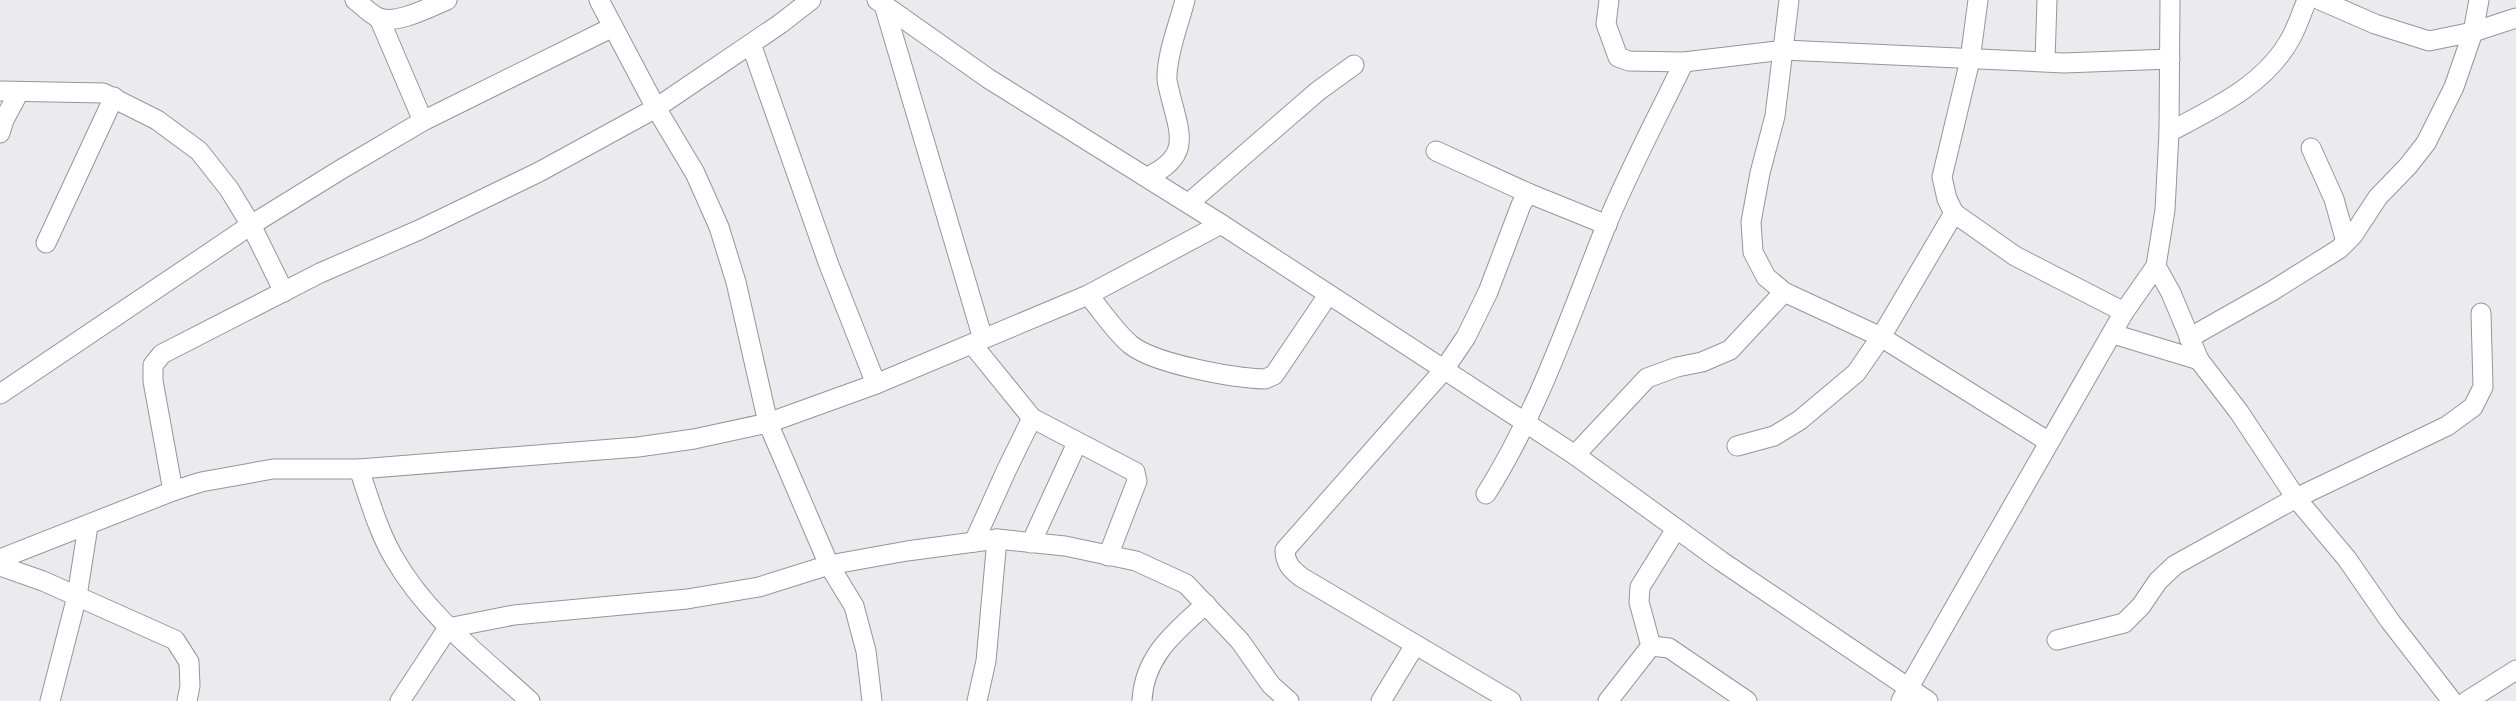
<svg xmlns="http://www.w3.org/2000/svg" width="2516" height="701" font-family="'Nunito Sans',sans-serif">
  <rect width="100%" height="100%" fill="#ebeaee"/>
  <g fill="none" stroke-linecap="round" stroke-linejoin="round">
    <defs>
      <g id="minor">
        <path d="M 355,0 C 362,5 369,13 377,17 C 395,26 430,7 447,0"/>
        <polyline points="599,0 656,108 695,173 719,227 736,282 768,423 829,565 854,606 866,651 872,701"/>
        <polyline points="877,0 989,79 1221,224 1575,455 1721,561 1928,701"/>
        <polyline points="1609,0 1606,24 1618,57 1629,61 1684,62 1784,50 2064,63 2170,59"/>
        <polyline points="1789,0 1775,116 1760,173 1751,222 1753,252 1766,277 1784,292 1881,337 2049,442"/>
        <polyline points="1978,0 1970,60 1942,177 1947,199 1954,213 2015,256 2124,312"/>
        <polyline points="2320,0 2375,24 2429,41 2473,32 2516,18"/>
        <polyline points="884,5 983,339"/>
        <polyline points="379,18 423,121"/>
        <polyline points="751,44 829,265 876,384"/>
        <polyline points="2045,61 2047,0"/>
        <polyline points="0,91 103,93 157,120 199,151 229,189 251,225 284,292"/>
        <path d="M 2169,132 C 2215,108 2267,84 2292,36 C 2298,24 2302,12 2307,0"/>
        <polyline points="0,133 4,120 19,92"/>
        <polyline points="2311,148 2334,199 2346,242"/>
        <polyline points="1436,151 1528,193"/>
        <path d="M 1147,177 C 1192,156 1180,134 1170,94 C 1169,88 1166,81 1167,75 C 1168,50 1179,24 1185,0"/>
        <polyline points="1189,203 1318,91 1354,65"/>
        <polyline points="46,243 114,97"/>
        <polyline points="2156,266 2171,293 2199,360 2239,412 2296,498 2347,559 2390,621 2452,701"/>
        <path d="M 1088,295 C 1102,311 1115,332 1131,345 C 1155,364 1233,378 1265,379 L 1274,375 L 1328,295"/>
        <polyline points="2113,334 2199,360"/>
        <polyline points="2189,338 2272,291 2339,249 2353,235 2378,197 2408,166 2426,143 2454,87 2473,32 2479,0"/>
        <polyline points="972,344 1032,418 1135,472 1137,481 1108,556"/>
        <polyline points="0,394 251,225 340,170 423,121 613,27"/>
        <polyline points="1737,446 1774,436 1800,420 1856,373 1881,337 1954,213"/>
        <polyline points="1575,455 1647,378 1677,367 1702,362 1730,350 1784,292"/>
        <path d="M 359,469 C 369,498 378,531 394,558 C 428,617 481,656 530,701"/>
        <polyline points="173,491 153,381 153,365 162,354 320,273 419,230 539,172 656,108 780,24 811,0"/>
        <path d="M 1486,494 C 1538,412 1570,316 1606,226 C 1629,170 1658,116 1684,62"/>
        <polyline points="974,542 1007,469 1032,418"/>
        <polyline points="1031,543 1077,443"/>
        <polyline points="0,559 173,491 201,482 273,469 359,469 638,447 694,439 768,423 876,384 1088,295 1221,224"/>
        <polyline points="0,566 43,581 175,640 189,662 190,686 187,701"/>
        <polyline points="2057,640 2124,623 2141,606 2158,581 2175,565 2296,498 2447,426 2473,407 2483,387 2481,313"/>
        <polyline points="1651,646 1639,602 1640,587 1676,529"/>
        <polyline points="1651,646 1669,648 1747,701"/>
        <polyline points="50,701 77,596 88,526"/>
        <polyline points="400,701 448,628 514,615 687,599 759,587 829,565 907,551 997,539 1065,546 1136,561 1186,584 1240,641 1271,685 1289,701"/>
        <polyline points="977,701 986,661 997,539"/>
        <path d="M 1142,701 C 1144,656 1175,632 1206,604"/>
        <polyline points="1381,701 1415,645"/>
        <path d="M 1511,701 L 1301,577 C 1291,569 1285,563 1285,550 L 1443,371 L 1466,337 L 1488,292 L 1521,205 L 1528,193 L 1607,225"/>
        <polyline points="1608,701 1651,646"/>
        <polyline points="1901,701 2124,312 2156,266 2165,210 2169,132 2170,0"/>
        <polyline points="2467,701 2516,670"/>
      </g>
    </defs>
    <use href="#minor" stroke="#969599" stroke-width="21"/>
    <use href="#minor" stroke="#fff" stroke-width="19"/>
  </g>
</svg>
